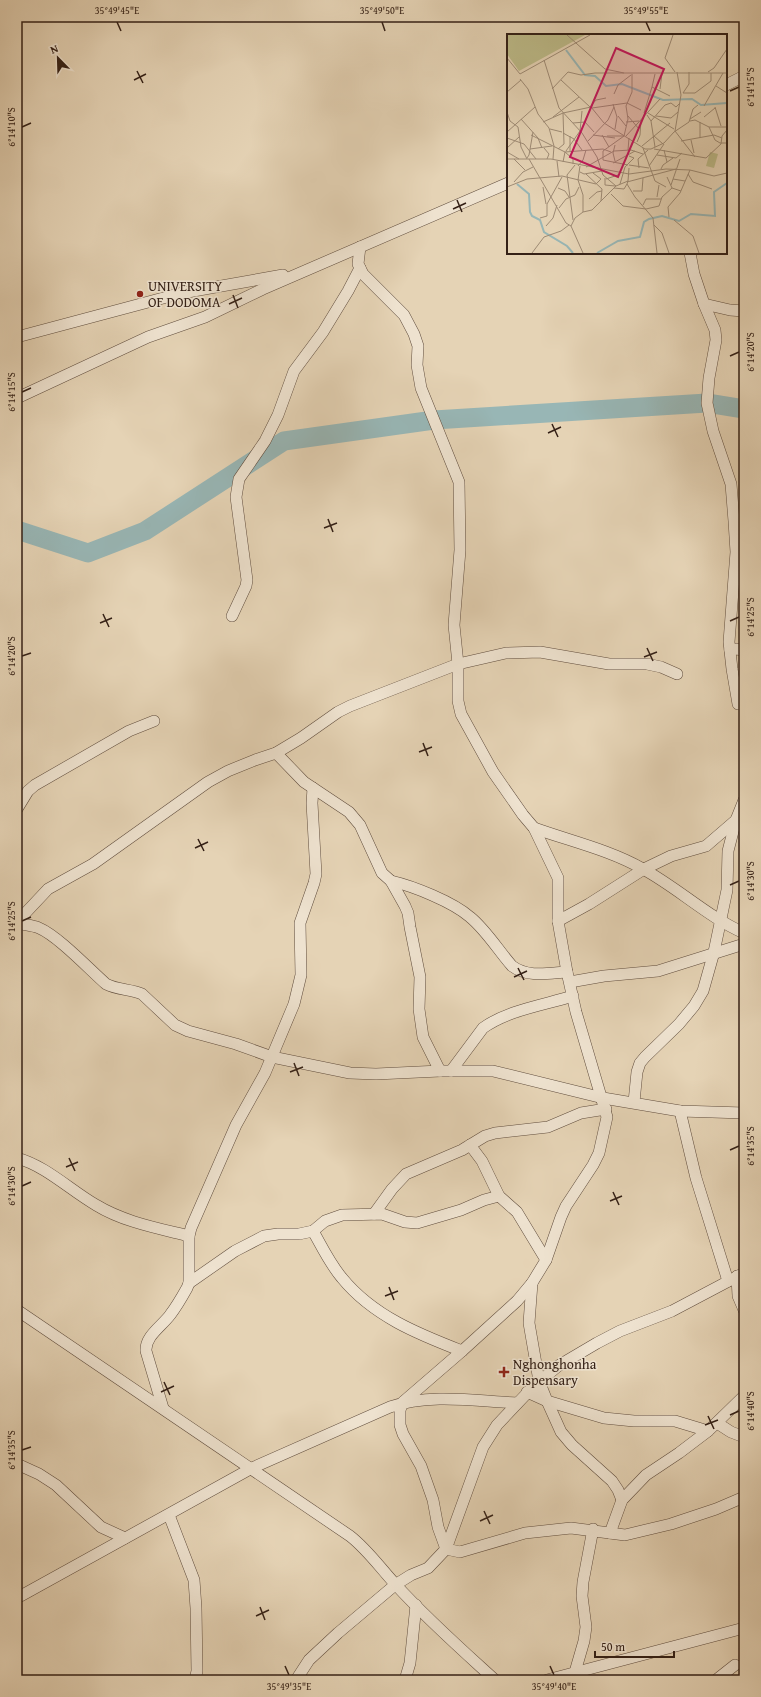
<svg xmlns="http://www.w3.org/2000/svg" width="761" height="1697" font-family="'Gentium Book Plus',serif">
  <rect width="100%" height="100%" fill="#e5d3b5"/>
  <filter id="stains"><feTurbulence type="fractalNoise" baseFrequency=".005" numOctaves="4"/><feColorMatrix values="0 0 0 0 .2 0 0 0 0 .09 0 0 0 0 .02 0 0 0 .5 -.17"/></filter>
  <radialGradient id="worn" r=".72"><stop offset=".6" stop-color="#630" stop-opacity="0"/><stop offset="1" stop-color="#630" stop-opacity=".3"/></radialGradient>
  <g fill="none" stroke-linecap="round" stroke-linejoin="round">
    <polyline stroke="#98b6b5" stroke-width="19" points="17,530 88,553 145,531 284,441 434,420 707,403 744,409"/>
    <defs>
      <g id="minor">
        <polyline points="726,85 744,76"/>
        <polyline points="360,247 358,264 363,274 404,315 414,334 418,346 417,365 421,388 459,482 460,550 454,625 458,664 458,701 461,714 493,772 523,815 534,828 558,878 558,921 567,972 576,1012 607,1117 599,1153 593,1165 566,1206 561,1217 546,1260 532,1283 517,1301 462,1351 403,1402 400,1410 400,1425 403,1434 421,1466 433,1500 438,1527 446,1549 460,1552 525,1533 571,1528 625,1535 671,1524 716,1509 744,1497"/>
        <polyline points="690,253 694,274 704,304 730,310 744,311"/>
        <polyline points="704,304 715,330 716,340 709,378 707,403 713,431 731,484 734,521 736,552 729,642 732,669 738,704"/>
        <polyline points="17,337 182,293 283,275"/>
        <polyline points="17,398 148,337 205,317 263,289 508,183"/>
        <polyline points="232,616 246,586 247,580 236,497 239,479 265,441 278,415 294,371 323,332 348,291 360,268"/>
        <polyline points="730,650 737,649 744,651"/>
        <polyline points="276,753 304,782 349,812 360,825 382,873 391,881 405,906 408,913 410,927 420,977 419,1009 423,1037 440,1071"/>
        <polyline points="17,809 28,791 35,785 129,731 154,721"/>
        <path d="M 534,828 C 570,841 610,850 643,869 C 678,888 708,917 744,933"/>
        <path d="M 391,881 C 413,886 453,902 470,917 C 486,930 498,950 512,966 C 528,978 549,973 567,972"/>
        <polyline points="558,921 589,904 644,869 671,856 706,846 735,821"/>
        <polyline points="17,922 48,889 93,864 208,782 228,771 255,760 276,753 301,738 338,712 350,706 458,664 506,653 540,652 609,664 647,664 661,667 677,674"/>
        <path d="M 17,923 C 24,925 32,925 39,928 C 58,936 89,969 106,984 C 117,990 131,989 142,994 L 175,1025 L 188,1031 L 236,1044 L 272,1057 L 350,1073 L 376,1074 L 440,1071 L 493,1071 L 603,1098 L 680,1111 L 744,1113"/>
        <polyline points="570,982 604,976 658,971 744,944"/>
        <path d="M 451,1071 L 483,1028 C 508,1010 544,1005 573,996"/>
        <polyline points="634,1102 637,1072 640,1063 645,1057 679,1024 694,1006 703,991 714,952 727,890 728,851 736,820 744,800"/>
        <polyline points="680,1111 696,1178 728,1281"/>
        <polyline points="470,1145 482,1161 499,1196 517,1212 546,1260"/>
        <path d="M 17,1158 C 46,1166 70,1190 96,1205 C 124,1222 157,1228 189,1236"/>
        <polyline points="374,1214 392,1189 406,1174 462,1150 485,1136 495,1133 548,1127 581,1113 606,1109"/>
        <path d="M 313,1231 C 322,1247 330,1264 342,1278 C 373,1316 418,1334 462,1351"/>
        <polyline points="737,1276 738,1296 744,1310"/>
        <polyline points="189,1283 235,1251 264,1236 278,1234 299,1234 313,1231 325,1221 342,1215 382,1214 405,1222 417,1223 461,1210 484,1200 499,1196"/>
        <polyline points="532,1283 529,1323 539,1381 547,1401 561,1432 572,1445 612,1481 618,1490 622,1500"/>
        <path d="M 17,1310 L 350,1536 C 368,1550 381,1569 396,1585 C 427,1619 461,1649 495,1680"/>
        <polyline points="527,1392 547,1401 604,1418 634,1421 675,1421 708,1431"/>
        <path d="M 163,1408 L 146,1351 C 145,1336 162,1326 170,1315 C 177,1306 182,1297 187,1288 L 189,1283 L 189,1236 L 191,1228 L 236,1125 L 265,1073 L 294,1004 L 301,975 L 300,923 L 314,883 L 316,874 L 312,803 L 313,788"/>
        <polyline points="717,1423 731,1432 744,1437"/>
        <polyline points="17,1464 39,1474 56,1485 101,1527 125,1538"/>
        <polyline points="169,1515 194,1580 196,1608 197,1671 195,1680"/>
        <polyline points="610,1533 622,1500 646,1475 679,1453 708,1431 744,1396"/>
        <path d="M 17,1598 L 252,1468 L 390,1407 C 429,1393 476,1401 517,1403"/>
        <polyline points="575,1672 584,1641 586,1627 582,1596 583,1582 593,1529"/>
        <polyline points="296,1680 309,1660 338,1633 395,1585 411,1575 428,1568 446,1549 483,1447 497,1425 532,1388 558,1366 597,1343 620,1331 672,1311 744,1273"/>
        <polyline points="405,1680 410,1663 416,1605"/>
        <polyline points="547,1680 744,1628"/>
        <polyline points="716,1680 735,1665"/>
      </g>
    </defs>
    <use href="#minor" stroke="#604d3e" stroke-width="12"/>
    <use href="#minor" stroke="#eee2cf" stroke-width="11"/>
  </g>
  <path fill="none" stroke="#342016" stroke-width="1.5" d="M 117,22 L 121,31M 382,22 L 385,31M 646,22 L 650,31M 137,71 L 143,83M 134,80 L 146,74M 730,91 L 739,87M 22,127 L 31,123M 457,200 L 462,212M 453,209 L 466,203M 233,295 L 238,308M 229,304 L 242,298M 730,356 L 739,352M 22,392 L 31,388M 552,424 L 558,437M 548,433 L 561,427M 328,519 L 333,532M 324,528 L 337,523M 103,614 L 109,627M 730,621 L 739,617M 100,623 L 112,618M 647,648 L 653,661M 22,656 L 31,653M 644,657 L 657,652M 423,743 L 428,756M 419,752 L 432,747M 198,839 L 204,851M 195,848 L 208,842M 730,885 L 739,881M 22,921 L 31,917M 518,968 L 524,980M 514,977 L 527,971M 294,1063 L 299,1076M 290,1072 L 303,1067M 730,1150 L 739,1146M 69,1158 L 75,1171M 66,1167 L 78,1162M 22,1186 L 31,1182M 613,1192 L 619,1205M 610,1201 L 622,1196M 389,1287 L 394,1300M 385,1296 L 398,1291M 164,1382 L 170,1395M 161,1392 L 174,1386M 730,1415 L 739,1411M 708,1416 L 714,1429M 705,1425 L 718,1420M 22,1450 L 31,1447M 484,1511 L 490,1524M 480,1521 L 493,1515M 260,1607 L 265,1620M 256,1616 L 269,1610M 285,1666 L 289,1675M 550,1666 L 554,1675"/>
  <g fill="#8f2418" stroke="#eee2cf" stroke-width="1.5">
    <circle cx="140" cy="294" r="4"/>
    <path d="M502 1366h4v4h4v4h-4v4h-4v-4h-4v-4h4z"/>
  </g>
  <g text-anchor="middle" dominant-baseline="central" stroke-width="3" stroke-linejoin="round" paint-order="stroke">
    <g font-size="14" fill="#342016" stroke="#eee2cf" text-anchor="start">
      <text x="148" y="286">UNIVERSITY<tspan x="148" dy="16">OF DODOMA</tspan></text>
      <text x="513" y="1364">Nghonghonha<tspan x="513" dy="16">Dispensary</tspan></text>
    </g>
  </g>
  <g transform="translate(507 34)">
    <rect width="220" height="220" fill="#e5d3b5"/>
    <path d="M 0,1 L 78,1 L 12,37 L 0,20 ZM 203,118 L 211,120 L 207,134 L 199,132 Z" fill="#bcba88"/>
    <path fill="none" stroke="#98b6b5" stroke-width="2" d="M 59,16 L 78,41 L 88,42 L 99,52 L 115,50 L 156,66 L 185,65 L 194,71 L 220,69M 10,150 L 22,160 L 23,178 L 25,182 L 33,186 L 37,198 L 60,212 L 66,219M 90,219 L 111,207 L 133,203 L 137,188 L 142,185 L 155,182 L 172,187 L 184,180 L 208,182 L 207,158 L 220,149"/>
    <path fill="none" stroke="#9e8b75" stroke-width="1" d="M 60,1 L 98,35 L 117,39M 166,1 L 158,24 L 168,38M 0,24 L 13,40 L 83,1M 37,26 L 52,74 L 75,99 L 90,123 L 96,141 L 109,152M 170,38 L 174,61 L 168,97 L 188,123M 201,38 L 207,34 L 220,15M 148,40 L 145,53 L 163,62M 13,45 L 21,55 L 31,80 L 42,94 L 47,112 L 46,125M 54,46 L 83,73 L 89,66 L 99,64M 209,52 L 220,59M 45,55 L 61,38 L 74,41 L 88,39 L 220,39M 153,55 L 155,39M 0,58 L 14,46M 176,59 L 188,59 L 204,47 L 204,39M 176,59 L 182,50 L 182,38M 107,60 L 111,51 L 124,41M 106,70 L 110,83 L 108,95M 197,72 L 216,39M 208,73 L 214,92M 85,74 L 120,69 L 134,76M 0,78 L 3,87 L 11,93 L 14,113 L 20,125M 56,79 L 84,73 L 97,89 L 138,115 L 144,115 L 157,109 L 167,98 L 182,88 L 186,75 L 191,71M 137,79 L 145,53M 141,79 L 167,95M 140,81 L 144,87 L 148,113M 111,82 L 119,92M 121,82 L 132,95M 149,82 L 164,84 L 171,78M 46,83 L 72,63M 197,83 L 208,74M 14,85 L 31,104 L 35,114M 183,85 L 194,78M 144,87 L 158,71 L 164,69 L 169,73 L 173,69M 183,87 L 188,86 L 202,93 L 220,93M 36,88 L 56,79 L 57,110 L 51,115M 119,88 L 132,87M 193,88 L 193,104M 66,89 L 78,88 L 87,98M 202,93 L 208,106 L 213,109 L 220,109M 43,95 L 55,98M 0,98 L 28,73M 56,99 L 67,105 L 75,116M 24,101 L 58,118 L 66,125 L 66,130M 86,101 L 108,104M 95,101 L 102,113M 100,102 L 117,102M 119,102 L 153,65M 147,102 L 156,110M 0,104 L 17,110 L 29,125M 184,106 L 187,119M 81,107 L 101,86 L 107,73M 174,107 L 207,101 L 215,104M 130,108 L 133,101 L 134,86M 108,111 L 106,119 L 108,127M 135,112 L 163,89M 0,114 L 12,103M 37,114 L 42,120 L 40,125M 136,114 L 148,147 L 159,153M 23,115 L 45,112M 147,115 L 199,124 L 214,110 L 215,102 L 220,96M 121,116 L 122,104M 157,116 L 160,128M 59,117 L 73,97 L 75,77M 63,117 L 63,102M 0,118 L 12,125M 150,121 L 169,124 L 175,119M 20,124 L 22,121 L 26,98M 0,125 L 44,125 L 122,140 L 159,135 L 183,136 L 207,142 L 220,139M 7,125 L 18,136M 22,125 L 59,189 L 64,192M 50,127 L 52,143M 56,128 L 58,118 L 96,115 L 104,118M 106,129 L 128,117M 121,131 L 96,126 L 96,117 L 117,102 L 121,85 L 119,72 L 125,58 L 125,40M 122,131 L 142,134M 71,132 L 76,126 L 79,116M 73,132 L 71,146 L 76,161 L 76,178 L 68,184 L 64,192 L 76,219M 142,132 L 157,110M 79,133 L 107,117 L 124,116 L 136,120M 132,134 L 131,125 L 141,116M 154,135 L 156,131 L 166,124M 73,138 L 77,140 L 95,137M 79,140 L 95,155 L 94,167M 181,140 L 186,148 L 205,155M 160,143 L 165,154 L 174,157M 98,144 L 98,151 L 108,152M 99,145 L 111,141M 166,145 L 178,147M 121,147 L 120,150 L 128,163 L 146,184 L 150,219M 7,148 L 16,138 L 26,133M 120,148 L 169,135M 113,150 L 118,133 L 127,124 L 122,122M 164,151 L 173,125M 0,153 L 20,145 L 55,142 L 89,150 L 94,145 L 86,139M 36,153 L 39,170M 51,154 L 58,157 L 62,163M 107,154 L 117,155 L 120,150M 126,157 L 135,157 L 136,144M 104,160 L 116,172 L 139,175 L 152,172 L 155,163 L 165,154M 150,163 L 152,151M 82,165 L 90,158 L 95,157M 136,171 L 139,165 L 154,165M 52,174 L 59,165 L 68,161 L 72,153M 76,178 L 85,176 L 109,152 L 121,147 L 122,134M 162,183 L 161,173 L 173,159 L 183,136M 33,184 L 40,182 L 40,170 L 55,143M 66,186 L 60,141 L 68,131M 167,186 L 186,202 L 192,219M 147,191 L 155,199 L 162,219M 39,192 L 46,184 L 50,171M 25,219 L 37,203 L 54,197 L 62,191"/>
    <path fill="#c2185b" fill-opacity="0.15" stroke="#c2185b" stroke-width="2" d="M 109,14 L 157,35 L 111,143 L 63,123 Z"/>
    <rect width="220" height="220" fill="none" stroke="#342016" stroke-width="2"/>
  </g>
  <rect width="761" height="1697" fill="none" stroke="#e5d3b5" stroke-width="44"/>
  <g transform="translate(58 58) rotate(337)" stroke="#eee2cf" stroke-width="3" paint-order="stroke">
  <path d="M0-3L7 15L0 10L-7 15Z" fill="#342016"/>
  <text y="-6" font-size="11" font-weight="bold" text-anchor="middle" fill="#342016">N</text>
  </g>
  <path d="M595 1651v6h79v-6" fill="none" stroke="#342016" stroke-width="2"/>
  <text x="601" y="1651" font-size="12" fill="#342016" stroke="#eee2cf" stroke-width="3" paint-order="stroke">50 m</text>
  <rect x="22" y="22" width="717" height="1653" fill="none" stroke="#342016" stroke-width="1.5"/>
  <g font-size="10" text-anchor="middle" fill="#342016">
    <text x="117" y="14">35°49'45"E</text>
    <text x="382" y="14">35°49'50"E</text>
    <text x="646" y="14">35°49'55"E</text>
    <text transform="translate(750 87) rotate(-90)" y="4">6°14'15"S</text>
    <text transform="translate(11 127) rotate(-90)" y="4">6°14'10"S</text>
    <text transform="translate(750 352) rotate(-90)" y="4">6°14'20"S</text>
    <text transform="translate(11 392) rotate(-90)" y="4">6°14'15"S</text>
    <text transform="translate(750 617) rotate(-90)" y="4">6°14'25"S</text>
    <text transform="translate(11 656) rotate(-90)" y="4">6°14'20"S</text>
    <text transform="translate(750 881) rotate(-90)" y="4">6°14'30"S</text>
    <text transform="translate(11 921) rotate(-90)" y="4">6°14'25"S</text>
    <text transform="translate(750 1146) rotate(-90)" y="4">6°14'35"S</text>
    <text transform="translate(11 1186) rotate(-90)" y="4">6°14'30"S</text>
    <text transform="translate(750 1411) rotate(-90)" y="4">6°14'40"S</text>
    <text transform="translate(11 1450) rotate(-90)" y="4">6°14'35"S</text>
    <text x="289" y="1690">35°49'35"E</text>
    <text x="554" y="1690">35°49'40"E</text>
  </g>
  <rect width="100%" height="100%" filter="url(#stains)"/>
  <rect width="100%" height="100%" fill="url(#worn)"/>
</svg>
